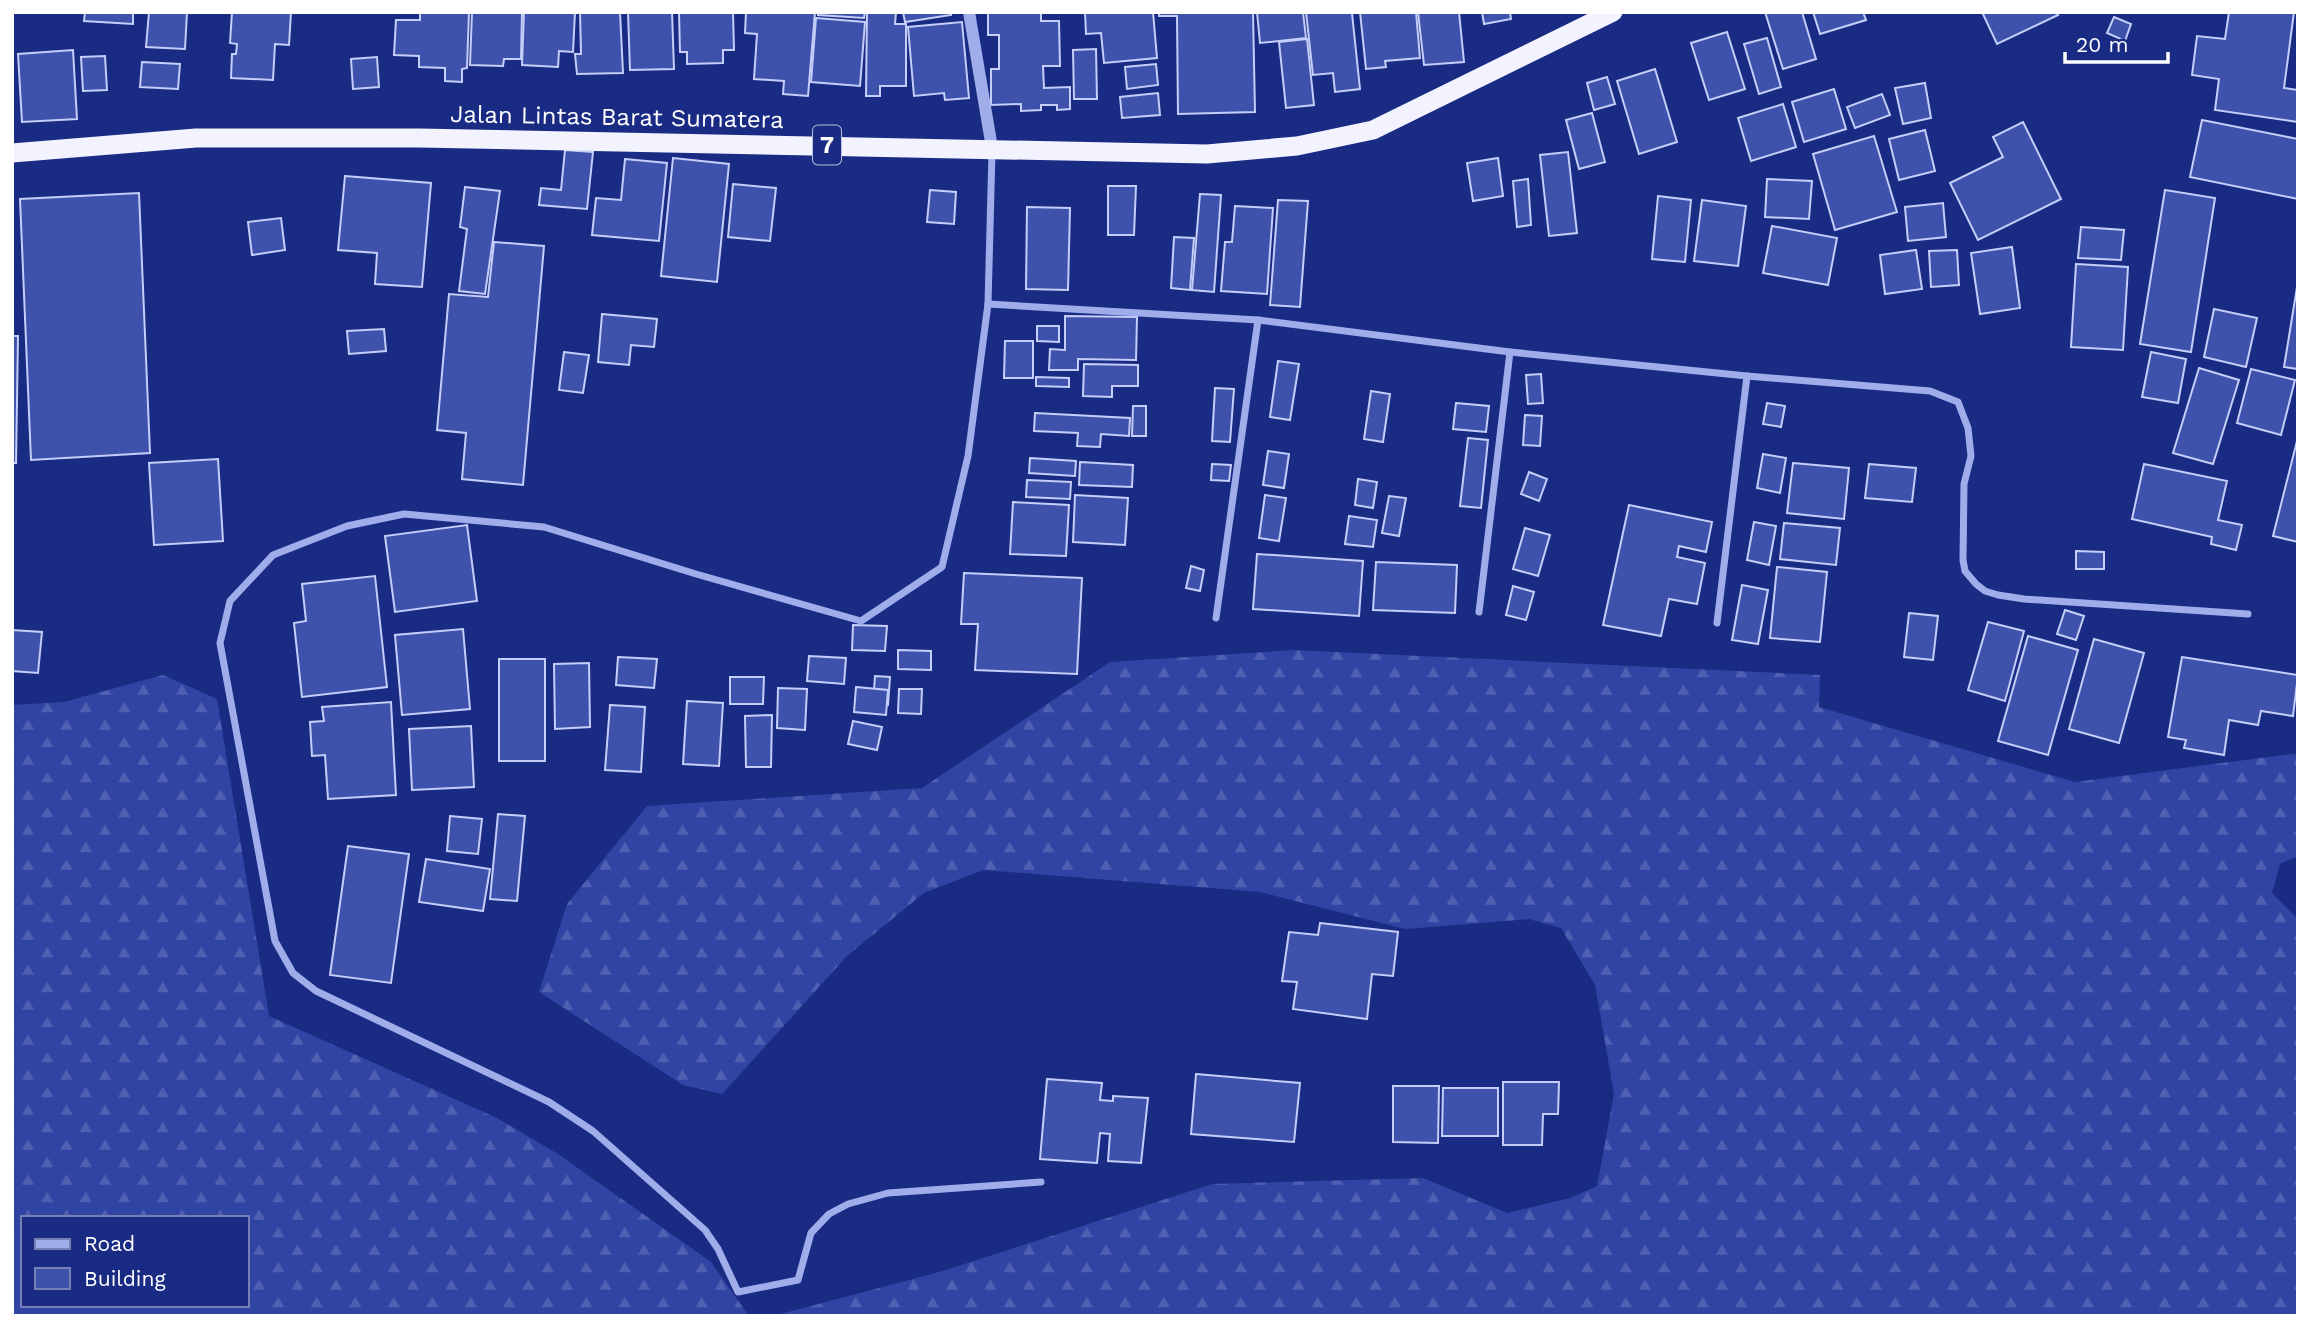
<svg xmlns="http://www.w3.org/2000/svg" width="2310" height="1328" font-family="'Work Sans',sans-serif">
  <defs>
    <pattern id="forest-firs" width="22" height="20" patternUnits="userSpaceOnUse" patternTransform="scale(1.75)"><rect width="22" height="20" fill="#3044a4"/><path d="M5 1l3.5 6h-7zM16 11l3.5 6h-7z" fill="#4f60b2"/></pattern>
  </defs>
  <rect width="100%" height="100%" fill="#1a2b84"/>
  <g fill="url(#forest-firs)" fill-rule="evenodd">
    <polygon points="1294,650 1820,675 1819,707 2075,782 2291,754 2298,755 2298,856 2280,864 2272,893 2298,919 2298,1316 773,1316 943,1271 1212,1184 1423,1178 1507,1213 1570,1198 1597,1186 1614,1094 1595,985 1561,928 1529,919 1405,929 1260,892 983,870 924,893 847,956 722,1094 683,1085 539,992 567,904 647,806 922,788 1110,662"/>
    <path d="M 163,675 L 217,699 L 269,1016 L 497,1118 L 558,1154 L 711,1262 L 749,1316 L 12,1316 L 12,705 L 64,702 ZM 23,1218 L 247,1218 L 247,1305 L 23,1305 Z"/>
  </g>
  <g fill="#3e51ab" stroke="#c4cef8" stroke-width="2">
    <polygon points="85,12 133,12 133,24 84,21"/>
    <polygon points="149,12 187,12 185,49 146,47"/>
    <polygon points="232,12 291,12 289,45 275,44 273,80 231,78 232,54 236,54 237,44 230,43"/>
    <polygon points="420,12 469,12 467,68 462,69 462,82 445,81 445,68 419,67 419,56 394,55 396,20 420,20"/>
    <polygon points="472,12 522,12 521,59 504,59 503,66 470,65"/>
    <polygon points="524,12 575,12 573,52 559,51 558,67 522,65"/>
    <polygon points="580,12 620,12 623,73 577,74 575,54 581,54"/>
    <polygon points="628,12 672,12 674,69 630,70"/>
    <polygon points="679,12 733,12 734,50 723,50 723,63 687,64 687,52 680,52"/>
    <polygon points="746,12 815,12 808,96 783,94 784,81 754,79 757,34 745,33"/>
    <polygon points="818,12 865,12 864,18 818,15"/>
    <polygon points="867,12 896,12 895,24 906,24 906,86 880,86 880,96 866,96"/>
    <polygon points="903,12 951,12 951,15 905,22"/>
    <polygon points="988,12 1041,12 1041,21 1059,21 1060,66 1043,66 1044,88 1070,87 1070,109 1057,110 1057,105 1041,105 1041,110 1021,111 1021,104 991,105 991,69 999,69 999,35 988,35"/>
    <polygon points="1085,12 1153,12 1157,58 1104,63 1101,33 1086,34"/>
    <polygon points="1159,12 1253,12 1255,112 1178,114 1177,16 1159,16"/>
    <polygon points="1257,12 1303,12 1306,38 1260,43"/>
    <polygon points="1306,12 1359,12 1352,13 1360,89 1335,92 1333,73 1313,75"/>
    <polygon points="1360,12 1416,12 1420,58 1385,61 1386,67 1366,69"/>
    <polygon points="1418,12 1459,12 1464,62 1424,65"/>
    <polygon points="1482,12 1510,12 1511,19 1484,24"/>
    <polygon points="1765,12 1802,12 1816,59 1783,69"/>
    <polygon points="1813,12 1863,12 1866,20 1820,34"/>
    <polygon points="1982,12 2056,12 2058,15 1997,44"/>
    <polygon points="2229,12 2294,12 2284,88 2298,90 2298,122 2215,110 2219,79 2192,75 2197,36 2225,39"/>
    <polygon points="2114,17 2131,24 2125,41 2107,33"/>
    <polygon points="816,18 865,22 860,86 811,82"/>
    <polygon points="962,22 969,98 945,100 944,93 914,96 908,27"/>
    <polygon points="1727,32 1745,89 1709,100 1691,43"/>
    <polygon points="1767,38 1781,87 1759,94 1744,44"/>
    <polygon points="1307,39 1314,105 1286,108 1279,42"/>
    <polygon points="1096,49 1097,99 1074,99 1073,50"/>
    <polygon points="73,50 77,119 22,122 18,54"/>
    <polygon points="105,56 107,90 83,91 81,57"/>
    <polygon points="377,57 379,87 353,89 351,59"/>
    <polygon points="142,62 180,64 178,89 140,87"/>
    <polygon points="1156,64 1158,85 1127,89 1125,67"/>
    <polygon points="1655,69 1677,142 1639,154 1617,81"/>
    <polygon points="1607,77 1615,104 1594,110 1587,83"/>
    <polygon points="1925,83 1931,118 1903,124 1895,88"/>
    <polygon points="1834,89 1846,129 1804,142 1792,102"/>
    <polygon points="1158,93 1160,115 1122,118 1120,97"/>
    <polygon points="1882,94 1890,115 1855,128 1847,107"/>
    <polygon points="1783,104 1796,147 1751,161 1738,118"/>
    <polygon points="1592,113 1605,162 1579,169 1566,120"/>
    <polygon points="2202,120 2298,139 2298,199 2190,177"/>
    <polygon points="2023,122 2061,199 1978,240 1950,183 2003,157 1993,137"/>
    <polygon points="1925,130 1935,171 1899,180 1889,139"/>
    <polygon points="1874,136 1897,212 1835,230 1813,154"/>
    <polygon points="565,150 593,152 587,209 539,205 541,188 561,190"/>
    <polygon points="1568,152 1577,233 1549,236 1540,155"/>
    <polygon points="673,158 729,164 717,282 661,276"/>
    <polygon points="1498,158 1503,196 1473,201 1467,163"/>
    <polygon points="625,159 667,163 659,241 592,235 596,198 621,200"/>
    <polygon points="345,176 431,183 422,287 375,284 377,253 338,250"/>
    <polygon points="1528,179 1531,225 1517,227 1513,181"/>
    <polygon points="1767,179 1812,181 1809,219 1765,217"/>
    <polygon points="733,184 776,188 770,241 728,237"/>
    <polygon points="1108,186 1136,186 1134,235 1108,235"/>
    <polygon points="465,187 500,191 485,294 459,291 467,229 460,227"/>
    <polygon points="930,190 956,192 954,224 927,222"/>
    <polygon points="2165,190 2215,198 2191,352 2140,344"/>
    <polygon points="139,193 150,453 31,460 20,199"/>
    <polygon points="1200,194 1221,195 1214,292 1192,290"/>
    <polygon points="1658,196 1691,200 1685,262 1652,259"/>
    <polygon points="1278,200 1308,201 1300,307 1270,305"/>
    <polygon points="1702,200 1746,206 1738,266 1694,261"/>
    <polygon points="1943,203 1946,237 1908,241 1905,207"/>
    <polygon points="1235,206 1273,208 1267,294 1221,291 1225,242 1232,242"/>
    <polygon points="1027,207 1070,208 1068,290 1026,289"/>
    <polygon points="281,218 285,250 252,255 248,222"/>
    <polygon points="1772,226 1837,238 1828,285 1763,273"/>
    <polygon points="2081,227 2124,230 2121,260 2078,258"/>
    <polygon points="1174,237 1194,238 1190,290 1171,288"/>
    <polygon points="494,242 544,246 523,485 462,479 466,433 437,430 449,294 488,297"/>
    <polygon points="2012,247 2020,308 1980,314 1971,253"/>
    <polygon points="1916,250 1922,289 1885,294 1880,255"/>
    <polygon points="1957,250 1959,285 1931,287 1929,251"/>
    <polygon points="2076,264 2128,267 2123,350 2071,347"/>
    <polygon points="2298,281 2298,369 2284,367"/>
    <polygon points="2214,309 2257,318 2246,367 2204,357"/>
    <polygon points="602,314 657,319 654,347 631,345 629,365 598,362"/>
    <polygon points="1065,316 1137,317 1136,360 1078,359 1078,370 1049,370 1050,349 1065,350"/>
    <polygon points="1037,326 1059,326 1059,342 1037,341"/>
    <polygon points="384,329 386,351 349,354 347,331"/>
    <polygon points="12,336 18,336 16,463 12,463"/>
    <polygon points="1005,341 1033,341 1033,378 1004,378"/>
    <polygon points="564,352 589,355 583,393 559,390"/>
    <polygon points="2151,352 2186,359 2178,403 2142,397"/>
    <polygon points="1278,361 1299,364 1290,420 1270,417"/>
    <polygon points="1084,364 1138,365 1138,386 1112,386 1112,397 1083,396"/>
    <polygon points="2199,368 2239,380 2213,464 2173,453"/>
    <polygon points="2251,369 2295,380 2281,435 2237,423"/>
    <polygon points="1541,374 1543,403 1528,404 1526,375"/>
    <polygon points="1036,377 1069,378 1069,387 1036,386"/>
    <polygon points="1215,388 1234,389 1230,442 1212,441"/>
    <polygon points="1371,391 1390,394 1383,442 1364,439"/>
    <polygon points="1456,403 1489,406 1486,432 1453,429"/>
    <polygon points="1767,403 1785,406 1781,427 1763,424"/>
    <polygon points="1133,406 1146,406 1146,436 1132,436"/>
    <polygon points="1035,413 1130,418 1129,436 1101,434 1100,447 1077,446 1078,433 1034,431"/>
    <polygon points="1525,415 1542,416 1540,446 1523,445"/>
    <polygon points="2298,437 2298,542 2273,536"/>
    <polygon points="1468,438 1488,440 1481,508 1460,506"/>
    <polygon points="1268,451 1289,454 1284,488 1263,485"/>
    <polygon points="1763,454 1786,458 1780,493 1757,488"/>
    <polygon points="1030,458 1076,461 1075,476 1029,473"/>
    <polygon points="218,459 223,541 154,545 149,463"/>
    <polygon points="1080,462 1133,465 1132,487 1079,485"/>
    <polygon points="1793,463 1849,468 1844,519 1787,513"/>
    <polygon points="1212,464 1231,465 1229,481 1211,480"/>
    <polygon points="1869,464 1916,468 1912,502 1865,498"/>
    <polygon points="2144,464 2227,481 2218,520 2242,525 2236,550 2211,544 2212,537 2132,519"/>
    <polygon points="1529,472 1547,479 1539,501 1521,494"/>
    <polygon points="1358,479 1377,482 1373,508 1355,505"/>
    <polygon points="1027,480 1071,482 1070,499 1026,497"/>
    <polygon points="1075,495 1128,498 1125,545 1073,542"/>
    <polygon points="1265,495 1286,498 1279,541 1259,538"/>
    <polygon points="1389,496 1406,498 1399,536 1382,533"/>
    <polygon points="1013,502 1069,505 1066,556 1010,554"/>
    <polygon points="1629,505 1712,522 1706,552 1679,546 1677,557 1705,563 1697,604 1669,599 1661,636 1603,625"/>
    <polygon points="1349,516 1377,520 1373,547 1345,544"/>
    <polygon points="1754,522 1776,526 1769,565 1747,560"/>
    <polygon points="1784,523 1840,528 1836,565 1780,559"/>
    <polygon points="467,525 477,601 395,612 385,536"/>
    <polygon points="1525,528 1550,535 1538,576 1513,569"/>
    <polygon points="2076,551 2104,552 2104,569 2076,569"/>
    <polygon points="1257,554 1363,561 1359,616 1253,609"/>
    <polygon points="1376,562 1457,565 1455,613 1373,610"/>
    <polygon points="1191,566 1204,570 1200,591 1186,588"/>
    <polygon points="1777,567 1827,572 1820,642 1770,638"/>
    <polygon points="964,573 1082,578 1077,674 975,670 978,624 961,624"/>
    <polygon points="375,576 387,687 302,697 294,623 306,621 302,584"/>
    <polygon points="1742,585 1768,590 1758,644 1732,640"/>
    <polygon points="1513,586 1534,592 1526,620 1506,615"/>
    <polygon points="2065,610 2084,616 2076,640 2057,634"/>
    <polygon points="1909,613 1938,616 1933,660 1904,657"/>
    <polygon points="1988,622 2024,631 2005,701 1968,690"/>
    <polygon points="853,625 887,626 885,651 852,650"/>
    <polygon points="463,629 470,709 402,715 395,635"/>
    <polygon points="12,630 42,632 38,673 12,671"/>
    <polygon points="2028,636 2078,650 2048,755 1998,741"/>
    <polygon points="2094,639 2144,653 2119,743 2069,729"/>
    <polygon points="898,650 931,651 931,670 898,669"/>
    <polygon points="809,656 846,658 844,684 807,681"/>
    <polygon points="618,657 657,659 654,688 616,685"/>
    <polygon points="2182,657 2298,675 2293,716 2261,711 2258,725 2229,720 2224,755 2184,748 2186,740 2168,737"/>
    <rect x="499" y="659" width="46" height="102"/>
    <polygon points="589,663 590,727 555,729 554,664"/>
    <polygon points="875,676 890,677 888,705 873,704"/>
    <polygon points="730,677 764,677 763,704 730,704"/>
    <polygon points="856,687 888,690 886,715 854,712"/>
    <polygon points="778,688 807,689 805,730 777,728"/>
    <polygon points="899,689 922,689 921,714 898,713"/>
    <polygon points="687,701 723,703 719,766 683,764"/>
    <polygon points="391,702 396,795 328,799 325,755 312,756 310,722 324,721 322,707"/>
    <polygon points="610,705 645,707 641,772 605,770"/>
    <polygon points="772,715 771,767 746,767 745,716"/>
    <polygon points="853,721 882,727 877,750 848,744"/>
    <polygon points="471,726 474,787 412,790 409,729"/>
    <polygon points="498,814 525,816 517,901 490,899"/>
    <polygon points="450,816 482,819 478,854 447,851"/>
    <polygon points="348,846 409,854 391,983 330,975"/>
    <polygon points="426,859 490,869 483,911 419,902"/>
    <polygon points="1320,923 1398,932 1393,976 1372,974 1367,1019 1293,1009 1297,982 1282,981 1289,932 1318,935"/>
    <polygon points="1196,1074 1300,1083 1294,1142 1191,1134"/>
    <polygon points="1047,1079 1102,1083 1100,1100 1113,1101 1113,1096 1148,1098 1141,1163 1108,1161 1110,1134 1100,1133 1097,1163 1040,1159"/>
    <polygon points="1503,1082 1559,1082 1558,1114 1543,1114 1542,1145 1503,1145"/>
    <polygon points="1393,1086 1439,1086 1438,1143 1393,1142"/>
    <polygon points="1443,1088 1498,1088 1498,1136 1442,1136"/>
  </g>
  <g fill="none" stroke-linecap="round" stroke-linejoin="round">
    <g stroke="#9fadeb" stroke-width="7">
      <polyline points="992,152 988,304 968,456 942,567 861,621 696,574 544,527 404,514 347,526 273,555 230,601 220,643 275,941 293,973 316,991 549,1102 593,1131 705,1230 718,1249 738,1292 798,1280 811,1233 829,1214 848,1204 888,1193 1041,1182"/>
      <polyline points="988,304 1258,320 1510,352 1747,376 1930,391 1958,402 1968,428 1971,456 1964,484 1963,560 1965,571 1976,584 1985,591 1998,595 2024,599 2248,614"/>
      <polyline points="1479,612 1510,352"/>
      <polyline points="1216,618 1258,320"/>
      <polyline points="1717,623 1747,376"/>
    </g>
    <polyline stroke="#9fadeb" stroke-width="12" points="969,12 992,148"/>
    <polyline stroke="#f2f3ff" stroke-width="19" points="12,153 196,138 419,138 1207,154 1297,146 1373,130 1613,12"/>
  </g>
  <g text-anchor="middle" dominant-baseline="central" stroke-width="6" stroke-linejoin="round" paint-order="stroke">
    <rect fill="#1a2b84" stroke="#babfda" stroke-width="2" x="813" y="125.5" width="28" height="39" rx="5"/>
    <g font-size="23" font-weight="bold" fill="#fff">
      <text x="827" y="145">7</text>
    </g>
    <g font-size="24" fill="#fff" stroke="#1a2b84">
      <text transform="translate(617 117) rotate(1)">Jalan Lintas Barat Sumatera</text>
    </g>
  </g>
  <rect width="2310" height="1328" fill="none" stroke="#ffffff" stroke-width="28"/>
  <rect x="21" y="1216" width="228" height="91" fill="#1a2b84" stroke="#7680b5" stroke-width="2"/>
  <rect x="35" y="1239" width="35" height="10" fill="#9fadeb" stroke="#7680b5" stroke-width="2"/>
  <text x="84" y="1251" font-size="21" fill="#ffffff">Road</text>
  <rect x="35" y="1268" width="35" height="21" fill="#3e51ab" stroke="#7680b5" stroke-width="2"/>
  <text x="84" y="1286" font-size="21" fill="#ffffff">Building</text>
  <path d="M2065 52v10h103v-10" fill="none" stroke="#ffffff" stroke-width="3.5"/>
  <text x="2076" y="52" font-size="21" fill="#ffffff" stroke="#1a2b84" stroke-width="5" paint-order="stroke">20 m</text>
</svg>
